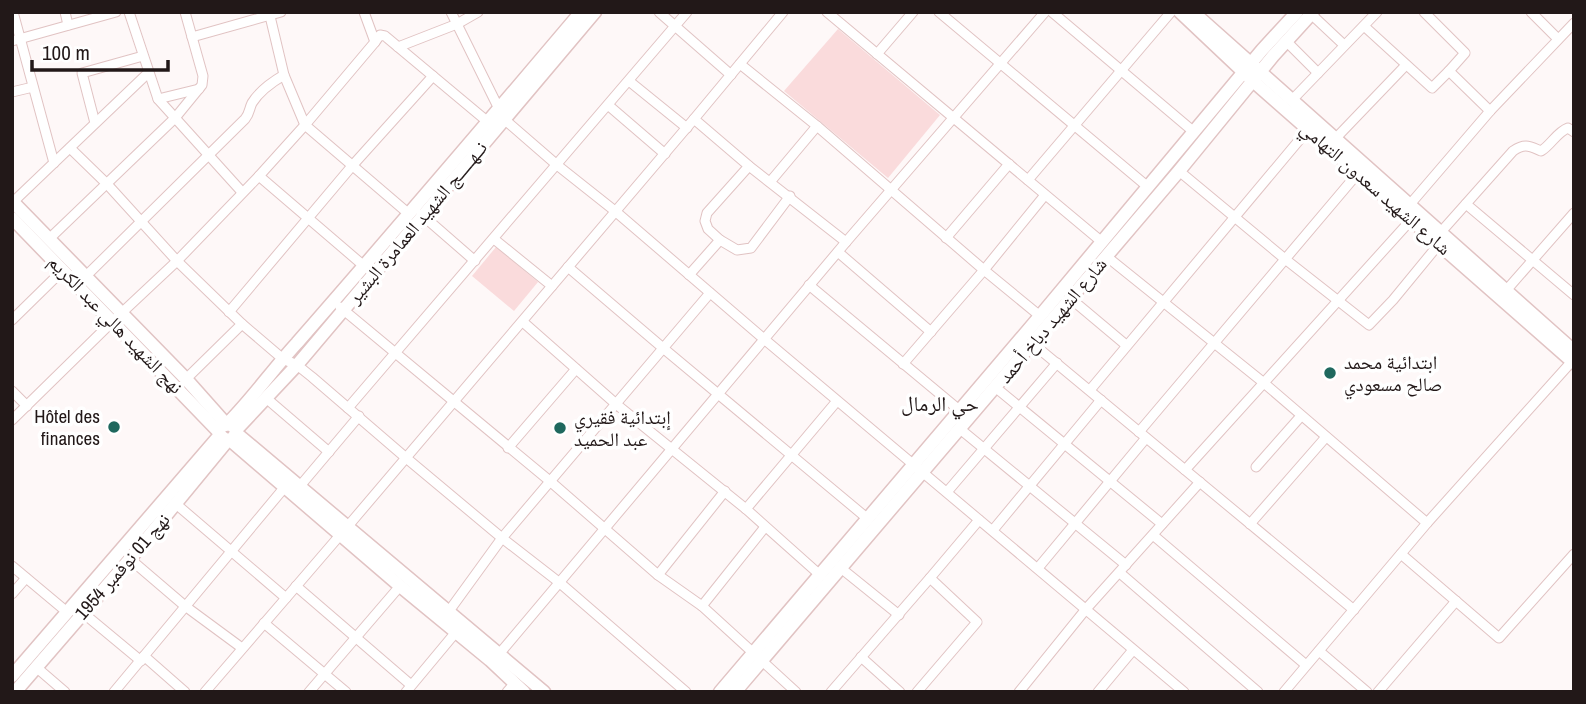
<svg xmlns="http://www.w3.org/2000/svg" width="1586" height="704" font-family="'Archivo Narrow','Noto Naskh Arabic',sans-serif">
  <rect width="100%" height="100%" fill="#fef8f8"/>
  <g fill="#fadbdc">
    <polygon points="838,29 940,115 888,178 784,91"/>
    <polygon points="496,247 538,282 514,311 472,276"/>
  </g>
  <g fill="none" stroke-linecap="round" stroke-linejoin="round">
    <defs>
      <g id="minor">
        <polyline points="13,12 54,163"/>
        <polyline points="65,12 68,25"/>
        <polyline points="129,12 158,99 242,192"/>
        <polyline points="269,12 284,75 305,125 409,214"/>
        <polyline points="364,12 375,42 380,35 385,36 488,122"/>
        <polyline points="451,12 504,119 557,165 615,211 764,339 1184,692"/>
        <polyline points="659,12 731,75"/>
        <polyline points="827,12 1102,242"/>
        <polyline points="939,12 1148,187"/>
        <polyline points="1052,12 1194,132"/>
        <polyline points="1424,12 1465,53 1449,71 1490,111"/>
        <polyline points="1531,12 1558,39"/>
        <polyline points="1311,14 1344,45"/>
        <polyline points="1364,26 1432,88 1449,71"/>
        <polyline points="192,37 281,12"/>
        <polyline points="12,41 116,12"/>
        <polyline points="1286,41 1318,73"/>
        <polyline points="398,47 457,24 478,12"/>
        <polyline points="877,54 913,12"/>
        <polyline points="740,64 817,126 984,270 1040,316"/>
        <polyline points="629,81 687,128"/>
        <polyline points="12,92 33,87"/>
        <polyline points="158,99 199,89"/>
        <polyline points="1292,100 1377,12"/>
        <polyline points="608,105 665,154"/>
        <polyline points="694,119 749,166 846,242"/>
        <polyline points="95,123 82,73 143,56"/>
        <polyline points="1335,139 1406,65"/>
        <polyline points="70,148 107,184 177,261 242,324 283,359 297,365 312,377 405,457 502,538 560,583 686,692"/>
        <polyline points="749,166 707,213 705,221 708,229 720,240 737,250 751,248 790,196"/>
        <polyline points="1179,171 1285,259 1369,325 1393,300 1439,244"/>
        <polyline points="259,176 364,266"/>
        <polyline points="1028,180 1171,12"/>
        <polyline points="770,182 817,126"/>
        <polyline points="13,202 148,73"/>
        <polyline points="1466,204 1574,295"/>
        <polyline points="1406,209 1490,111 1574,23"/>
        <polyline points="421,214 475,261"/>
        <path d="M 1440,233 L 1513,151 C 1525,143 1529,146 1541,151 C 1551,145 1557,132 1568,128 L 1574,132"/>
        <polyline points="946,238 1009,164"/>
        <polyline points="49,239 175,118 202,85 203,76 185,12"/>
        <polyline points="494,239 552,286"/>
        <polyline points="838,252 931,332"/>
        <polyline points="1106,256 1264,383 1427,523"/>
        <polyline points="568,267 663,348 868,519"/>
        <polyline points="689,275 720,240"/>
        <path d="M 86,276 L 245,119 C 250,113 249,109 252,103 C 260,90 272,82 284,75"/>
        <polyline points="809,285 964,414"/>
        <polyline points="1503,294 1574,213"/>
        <polyline points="1070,298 1126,345"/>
        <polyline points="340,307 551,482 658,575 702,606 796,692"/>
        <polyline points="229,312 352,166 433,76"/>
        <polyline points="12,320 63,270"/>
        <polyline points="523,322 616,404 746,509 820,575"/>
        <polyline points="1032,343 1354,610"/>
        <polyline points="903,364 984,270 1045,195"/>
        <polyline points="186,379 242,324"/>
        <polyline points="995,387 1162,524"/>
        <polyline points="1090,390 1311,126"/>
        <polyline points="12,391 27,406"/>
        <polyline points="266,398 329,452"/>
        <polyline points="348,408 687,12"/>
        <polyline points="12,420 113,321 177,261 259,176 305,125 375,42"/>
        <polyline points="960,429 1126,565"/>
        <polyline points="1139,432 1358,173"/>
        <polyline points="508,448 576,369"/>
        <polyline points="1256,467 1301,416"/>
        <polyline points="1185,470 1410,221"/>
        <polyline points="300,486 359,416"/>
        <polyline points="947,492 1057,363"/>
        <polyline points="176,504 286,598 341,534"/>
        <polyline points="746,509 837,401"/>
        <polyline points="1250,524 1326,437"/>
        <polyline points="348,526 694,119 783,12"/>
        <polyline points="993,530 1101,400"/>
        <polyline points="1153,535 1306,665"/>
        <polyline points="1401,554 1499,638 1574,554"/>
        <polyline points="130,559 185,606 242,648"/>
        <polyline points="12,566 67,612"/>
        <polyline points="1038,568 1146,438"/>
        <polyline points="842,569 899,615"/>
        <polyline points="1120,573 1258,692"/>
        <polyline points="658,575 725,491"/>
        <polyline points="296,586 411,685"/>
        <polyline points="12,594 26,578"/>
        <polyline points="702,606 765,527"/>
        <polyline points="449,611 502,538 710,293"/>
        <polyline points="82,612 141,661"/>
        <polyline points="264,623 346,692"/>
        <polyline points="1319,651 1367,692"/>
        <polyline points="500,653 846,242 1045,12"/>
        <polyline points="144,656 185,692"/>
        <polyline points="861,657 900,692"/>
        <polyline points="36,667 65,692"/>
        <polyline points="114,692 284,488"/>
        <polyline points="205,692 286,598"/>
        <polyline points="309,692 400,586"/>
        <polyline points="406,692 456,632"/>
        <polyline points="507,692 515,683"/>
        <polyline points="831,692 930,578 979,520"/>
        <polyline points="917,692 977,622 930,578"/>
        <polyline points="1019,692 1086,609 1200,482"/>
        <polyline points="1098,692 1133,650"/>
        <polyline points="1284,692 1427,523 1574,359"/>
        <polyline points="1378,692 1456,601"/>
      </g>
      <g id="tertiary">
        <polyline points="1180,12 1253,81 1574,363"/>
        <polyline points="1193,12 1574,351"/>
        <polyline points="720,692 1040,316 1262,50 1297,12"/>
        <polyline points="735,692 1179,171 1273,56 1313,12"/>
      </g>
      <g id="secondary">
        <polyline points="12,201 186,379 226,424"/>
        <polyline points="12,218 219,432"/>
        <path d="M 228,423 C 253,398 273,369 297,343 C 393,233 487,123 581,12"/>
        <polyline points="236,430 297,365 595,12"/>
        <polyline points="236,433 544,692"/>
        <polyline points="230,440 400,586 490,660 524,692"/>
        <polyline points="12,676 220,435 219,430 222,426 230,424 235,428 236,433 232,439 226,440 220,435"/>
        <polyline points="15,692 130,559 228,440"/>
      </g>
    </defs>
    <use href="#minor" stroke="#e1c3c3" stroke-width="11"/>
    <use href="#tertiary" stroke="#e1c3c3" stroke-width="15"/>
    <use href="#secondary" stroke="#e1c3c3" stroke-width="15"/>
    <use href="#minor" stroke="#fff" stroke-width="9"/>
    <use href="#tertiary" stroke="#fff" stroke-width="12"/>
    <use href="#secondary" stroke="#fff" stroke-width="12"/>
  </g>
  <g fill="#1f685e" stroke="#fff" stroke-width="2.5">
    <circle cx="1330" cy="373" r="7"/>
    <circle cx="114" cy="427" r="7"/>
    <circle cx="560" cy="428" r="7"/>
  </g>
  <g text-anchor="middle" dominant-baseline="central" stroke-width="7" stroke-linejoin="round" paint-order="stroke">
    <g font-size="19" fill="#221818" stroke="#fff">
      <text transform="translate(1376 188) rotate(41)">شارع الشهيد سعدون التهامي</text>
      <text transform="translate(417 222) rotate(-50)">نــهـــــج الشهيد العمامرة البشير</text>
      <text transform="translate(1052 320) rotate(-50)">شارع الشهيد دباخ أحمد</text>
      <text transform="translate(116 324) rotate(46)">نهج الشهيد هالي عبد الكريم</text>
      <text transform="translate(122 566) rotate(-49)">نهج 01 نوفمبر 1954</text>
    </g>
    <g font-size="19" fill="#221818" stroke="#fff" text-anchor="start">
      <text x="1344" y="362">ابتدائية محمد<tspan x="1344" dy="22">صالح مسعودي</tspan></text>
      <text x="100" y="416" text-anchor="end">Hôtel des<tspan x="100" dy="22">finances</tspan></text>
      <text x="574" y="417">إبتدائية فقيري<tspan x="574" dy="22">عبد الحميد</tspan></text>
    </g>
    <g font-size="21" fill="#221818" stroke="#fff">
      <text x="940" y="403">حي الرمال</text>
    </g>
  </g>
  <rect width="1586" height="704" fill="none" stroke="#221818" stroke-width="28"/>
  <path d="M32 60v10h136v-10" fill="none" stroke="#221818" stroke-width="3.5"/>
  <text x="42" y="60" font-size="21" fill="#221818" stroke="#ffffff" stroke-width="5" paint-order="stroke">100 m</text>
</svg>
